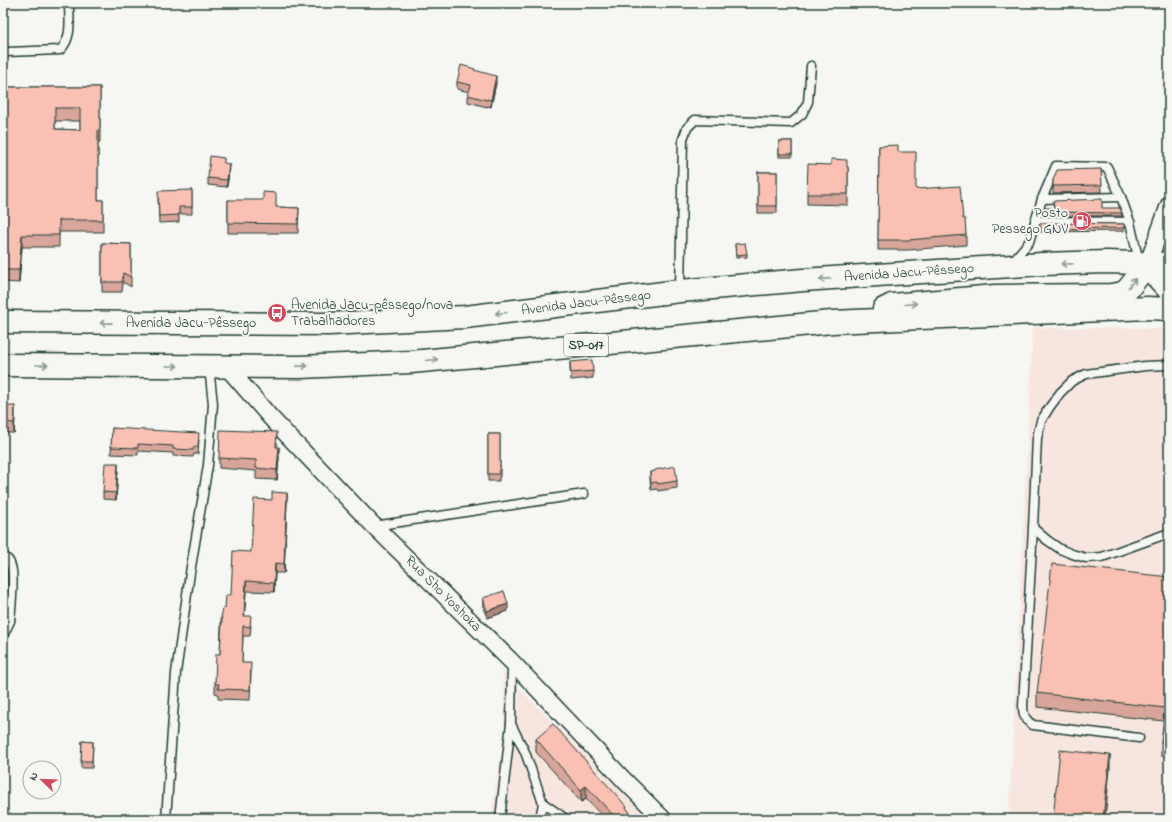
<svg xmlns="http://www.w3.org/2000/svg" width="1172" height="822" font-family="'Indie Flower',sans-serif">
  <rect width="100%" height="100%" fill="#f6f6f2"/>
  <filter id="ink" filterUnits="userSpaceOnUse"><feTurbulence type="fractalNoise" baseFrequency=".025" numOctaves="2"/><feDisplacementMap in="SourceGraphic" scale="8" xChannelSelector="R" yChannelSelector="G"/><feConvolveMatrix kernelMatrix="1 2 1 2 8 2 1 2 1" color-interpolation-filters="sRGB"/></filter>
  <g filter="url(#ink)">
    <g fill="#f7e6df">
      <polygon points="1033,328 1135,328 1169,330 1169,819 1009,819"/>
      <polygon points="503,672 649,819 491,819 505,728"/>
    </g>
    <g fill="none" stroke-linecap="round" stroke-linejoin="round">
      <defs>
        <g id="service">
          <path d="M 3,51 L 7,52 L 60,50 C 73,38 69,19 69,3"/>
          <polyline points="1042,199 1121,197"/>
          <polyline points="1035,221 1130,222"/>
          <polyline points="1012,262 1029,242 1042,199 1056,166 1107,167 1121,197 1130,222 1139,262"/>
          <polyline points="680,290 683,139 687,128 695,120 791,123 802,114 808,102 811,66"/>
          <polyline points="374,526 584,494"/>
          <polyline points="1033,528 1047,540 1060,549 1072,554 1086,558 1102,557 1169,533"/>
          <path d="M 3,556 C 7,558 10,562 11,566 C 15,575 11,609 10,621 L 3,620"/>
          <polyline points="3,636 10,621"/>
          <polyline points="511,724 525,752 543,803 540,819"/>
          <path d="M 1139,738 L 1033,725 C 1025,720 1023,715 1023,706 L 1033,528 L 1037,438 L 1041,421 L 1049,408 L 1060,393 L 1072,381 L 1086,374 L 1145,366 L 1169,365"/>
          <polyline points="543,803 566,819"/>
          <polyline points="166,819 176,673 190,573 208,465 213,404 209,367"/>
          <polyline points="500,819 511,723 512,663"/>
        </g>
        <g id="minor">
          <polyline points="1148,263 1169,205"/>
          <polyline points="226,366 271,418 374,526 512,662 625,781 663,819"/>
        </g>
        <g id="trunk">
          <polyline points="1148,263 1155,275 1169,290"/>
          <polyline points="884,309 892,305 995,296 1111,295 1123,293 1129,288 1148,263"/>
          <polyline points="3,322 329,324 465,317 680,291 803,280 1042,264 1106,262 1169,264"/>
          <polyline points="3,365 300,367 411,362 832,322 1148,308 1169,309"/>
        </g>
      </defs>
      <use href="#service" stroke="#1f3d34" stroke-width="11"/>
      <use href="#minor" stroke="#1f3d34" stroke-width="19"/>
      <use href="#trunk" stroke="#1f3d34" stroke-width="25"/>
      <use href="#service" stroke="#f6f6f2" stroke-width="8"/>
      <use href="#minor" stroke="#f6f6f2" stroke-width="16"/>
      <use href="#trunk" stroke="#f6f6f2" stroke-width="22"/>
    </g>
    <g fill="#d7a59a" stroke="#1f3d34" fill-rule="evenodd">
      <polygon points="475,71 496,83 491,107 487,106 487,107 468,102 468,95 469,92 457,89 457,82"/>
      <path d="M 3,87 L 100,87 L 100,142 L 98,142 L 98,200 L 103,200 L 103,232 L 59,232 L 59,247 L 22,247 L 19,283 L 4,282 L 4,291 L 3,291 ZM 55,121 L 80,121 L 80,130 L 55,129 Z"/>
      <rect x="779" y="141" width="13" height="16"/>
      <polygon points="879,146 898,152 916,189 963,219 966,235 966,245 908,250 878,250"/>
      <polygon points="847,167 848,167 848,205 807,204 807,194"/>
      <polygon points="1101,169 1102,192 1053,193 1053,180"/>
      <polygon points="229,171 227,187 208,185 208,178"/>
      <rect x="758" y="172" width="19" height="41"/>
      <polygon points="192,190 192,214 179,214 179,222 159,223 158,198"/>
      <polygon points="228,200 276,207 299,208 298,233 228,233"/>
      <polygon points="1102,208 1122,213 1122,216 1043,216 1043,212"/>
      <polygon points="1040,223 1124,224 1124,231 1040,232"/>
      <polygon points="102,243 131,244 131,287 123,282 122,292 102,292"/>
      <polygon points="735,244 747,254 747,257 736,258"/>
      <polygon points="570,362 593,371 593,378 571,380 570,369"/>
      <polygon points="3,406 15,417 14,433 3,433"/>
      <polygon points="112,428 199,440 198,454 194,454 193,457 173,456 173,453 138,451 138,455 111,454"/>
      <polygon points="488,434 500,434 500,477 499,477 499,481 488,481"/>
      <polygon points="277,442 277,447 279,458 277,480 256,479 256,471 219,468 219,458"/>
      <polygon points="118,470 116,500 103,499 103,492"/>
      <polygon points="650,472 677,481 677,488 658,491 657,489 651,490 650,479"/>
      <polygon points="287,502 284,573 275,573 274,592 246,591 244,616 251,626 250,636 243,636 242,663 251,672 250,700 218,699 218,694 215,693 215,684 220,654 221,628 221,618 231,595 251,552"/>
      <polygon points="1169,577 1169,756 1161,756 1161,742 1164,721 1037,707 1037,693"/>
      <polygon points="483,598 508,611 487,618 483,604"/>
      <polygon points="536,739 627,809 634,819 605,819 586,799 581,802 536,752"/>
      <polygon points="82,741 93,742 92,768 81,768"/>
    </g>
    <g fill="#af867d" stroke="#1f3d34">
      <polygon points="496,76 496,83 491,107 491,100"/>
      <polygon points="229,164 229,171 227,187 227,180"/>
      <polygon points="22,235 22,247 19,283 19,270"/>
      <polygon points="15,406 15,417 14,433 14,423"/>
      <polygon points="279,447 279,458 277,480 277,470"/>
      <polygon points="118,463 118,470 116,500 116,493"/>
      <polygon points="287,493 287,502 284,573 284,564"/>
      <polygon points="275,563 275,573 274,592 274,583"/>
      <polygon points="246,581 246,591 244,625 244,616"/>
      <polygon points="508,604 508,611 487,618 487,611"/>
      <polygon points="1110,755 1110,769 1105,819 1103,819"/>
      <polygon points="586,786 586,799 581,802 581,790"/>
    </g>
    <g fill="#fac0b3" stroke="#1f3d34" fill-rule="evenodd">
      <polygon points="461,65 475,69 474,70 496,76 491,100 487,99 487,100 468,95 471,85 457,82"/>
      <path d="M 3,87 L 100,87 L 100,129 L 98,130 L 98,200 L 103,200 L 103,220 L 59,220 L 59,235 L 22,235 L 19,270 L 4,270 L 4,278 L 3,278 ZM 55,108 L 80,108 L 80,130 L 55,129 Z"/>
      <rect x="779" y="141" width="13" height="13"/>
      <polygon points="898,145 898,152 916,152 916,189 960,186 963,219 965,219 966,235 908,240 878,240 879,146"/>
      <polygon points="210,156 224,158 224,163 229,164 227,180 208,178"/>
      <polygon points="831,159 847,160 847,167 848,167 848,194 807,194 808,164 831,165"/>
      <polygon points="1101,169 1102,185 1053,186 1053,180 1057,170"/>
      <rect x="758" y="172" width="19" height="34"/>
      <polygon points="192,190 192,207 179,207 179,215 159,216 158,191"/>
      <polygon points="263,192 276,193 276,207 299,208 298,224 228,223 228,200 263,200"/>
      <polygon points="1102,199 1102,208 1120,208 1122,213 1043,212 1044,208 1054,208 1053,201"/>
      <polygon points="1040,223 1124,224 1124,228 1040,229"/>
      <polygon points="102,243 131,244 131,277 123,273 122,282 102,282"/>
      <polygon points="745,243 747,254 736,255 735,244"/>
      <polygon points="592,360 593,371 571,373 570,362"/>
      <polygon points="3,406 15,406 14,423 3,422"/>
      <polygon points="112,428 199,433 198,447 194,447 193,450 173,449 173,446 138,444 138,448 111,447"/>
      <polygon points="220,430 277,432 276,447 279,447 277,470 256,468 256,460 219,458"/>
      <polygon points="488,434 500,434 500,470 499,470 499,474 488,474"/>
      <polygon points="105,463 118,463 116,493 103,492"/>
      <polygon points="675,466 677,481 658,484 657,482 651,483 650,472 655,471 655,470"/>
      <polygon points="272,492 287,493 284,564 275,563 274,583 246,581 244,616 251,616 250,627 243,626 242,663 251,663 250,690 218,689 219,684 215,684 216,654 220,654 222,618 221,618 223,608 225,608 226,595 231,595 233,551 251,552 254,499 272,500"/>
      <polygon points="1052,564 1169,577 1169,743 1161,742 1165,708 1037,693"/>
      <polygon points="504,591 508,604 487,611 483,598"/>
      <polygon points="553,724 627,807 626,807 634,819 614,819 614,816 586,786 581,790 536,739"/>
      <polygon points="82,741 93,742 92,761 81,761"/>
      <polygon points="1060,750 1110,755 1103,819 1053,819"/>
    </g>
    <defs><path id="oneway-shaft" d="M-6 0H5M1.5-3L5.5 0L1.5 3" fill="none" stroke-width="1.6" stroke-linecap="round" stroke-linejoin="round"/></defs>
    <g stroke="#8a9a93">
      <use href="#oneway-shaft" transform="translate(1067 264) rotate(178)"/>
      <use href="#oneway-shaft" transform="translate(825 279) rotate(176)"/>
      <use href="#oneway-shaft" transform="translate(1132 283) rotate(-52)"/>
      <use href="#oneway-shaft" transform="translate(911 304) rotate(-5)"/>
      <use href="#oneway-shaft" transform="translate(501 313) rotate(174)"/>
      <use href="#oneway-shaft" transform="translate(106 323) rotate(-179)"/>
      <use href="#oneway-shaft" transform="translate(432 360) rotate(-5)"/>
      <use href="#oneway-shaft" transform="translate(42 365)"/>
      <use href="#oneway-shaft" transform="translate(172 366)"/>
      <use href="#oneway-shaft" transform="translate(302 366) rotate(-2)"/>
    </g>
  </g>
  <defs>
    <symbol id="fuel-disc" viewBox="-11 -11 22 22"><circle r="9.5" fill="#d1495b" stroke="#f6f6f2"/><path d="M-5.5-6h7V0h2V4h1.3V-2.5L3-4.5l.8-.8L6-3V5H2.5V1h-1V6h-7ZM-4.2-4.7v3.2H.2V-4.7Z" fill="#fff"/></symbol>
    <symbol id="bus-disc" viewBox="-11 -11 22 22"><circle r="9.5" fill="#d1495b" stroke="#f6f6f2"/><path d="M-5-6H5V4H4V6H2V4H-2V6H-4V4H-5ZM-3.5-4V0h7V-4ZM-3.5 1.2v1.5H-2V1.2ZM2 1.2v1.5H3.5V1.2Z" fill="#fff"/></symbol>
  </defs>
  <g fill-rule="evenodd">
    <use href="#fuel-disc" x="1071" y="210" width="22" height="22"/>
    <use href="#bus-disc" x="266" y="302" width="22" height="22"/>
  </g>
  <g text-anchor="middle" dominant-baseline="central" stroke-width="4" stroke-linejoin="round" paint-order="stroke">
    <rect fill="#f6f6f2" stroke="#60746d" stroke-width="1" x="564" y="334" width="44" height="22" rx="3"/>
    <g font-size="13" font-weight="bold" fill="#1f3d34">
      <text x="586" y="345">SP-017</text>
    </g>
    <g font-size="14" fill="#1f3d34" stroke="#f6f6f2" text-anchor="end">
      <text x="1068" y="213">Posto<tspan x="1068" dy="16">Pessego GNV</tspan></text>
      <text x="291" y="305" text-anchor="start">Avenida Jacu-pêssego/nova<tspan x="291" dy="16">Trabalhadores</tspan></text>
    </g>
    <g font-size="14" fill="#1f3d34" stroke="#f6f6f2">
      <text transform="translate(909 273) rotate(-4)">Avenida Jacu-Pêssego</text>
      <text transform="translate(586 303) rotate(-7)">Avenida Jacu-Pêssego</text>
      <text x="191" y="323">Avenida Jacu-Pêssego</text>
      <text transform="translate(443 594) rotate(45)">Rua Sho Yoshoka</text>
    </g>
  </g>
  <rect width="1172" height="822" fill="none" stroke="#f6f6f2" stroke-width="16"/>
  <rect x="8" y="8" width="1156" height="806" fill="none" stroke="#1f3d34" stroke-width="1.5" filter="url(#ink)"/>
  <g transform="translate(42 780) rotate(293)"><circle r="19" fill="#f6f6f2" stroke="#a0aca6"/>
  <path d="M0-3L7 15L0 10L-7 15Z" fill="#d1495b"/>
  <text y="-6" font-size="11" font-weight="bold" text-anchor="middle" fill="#1f3d34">N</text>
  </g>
</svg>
